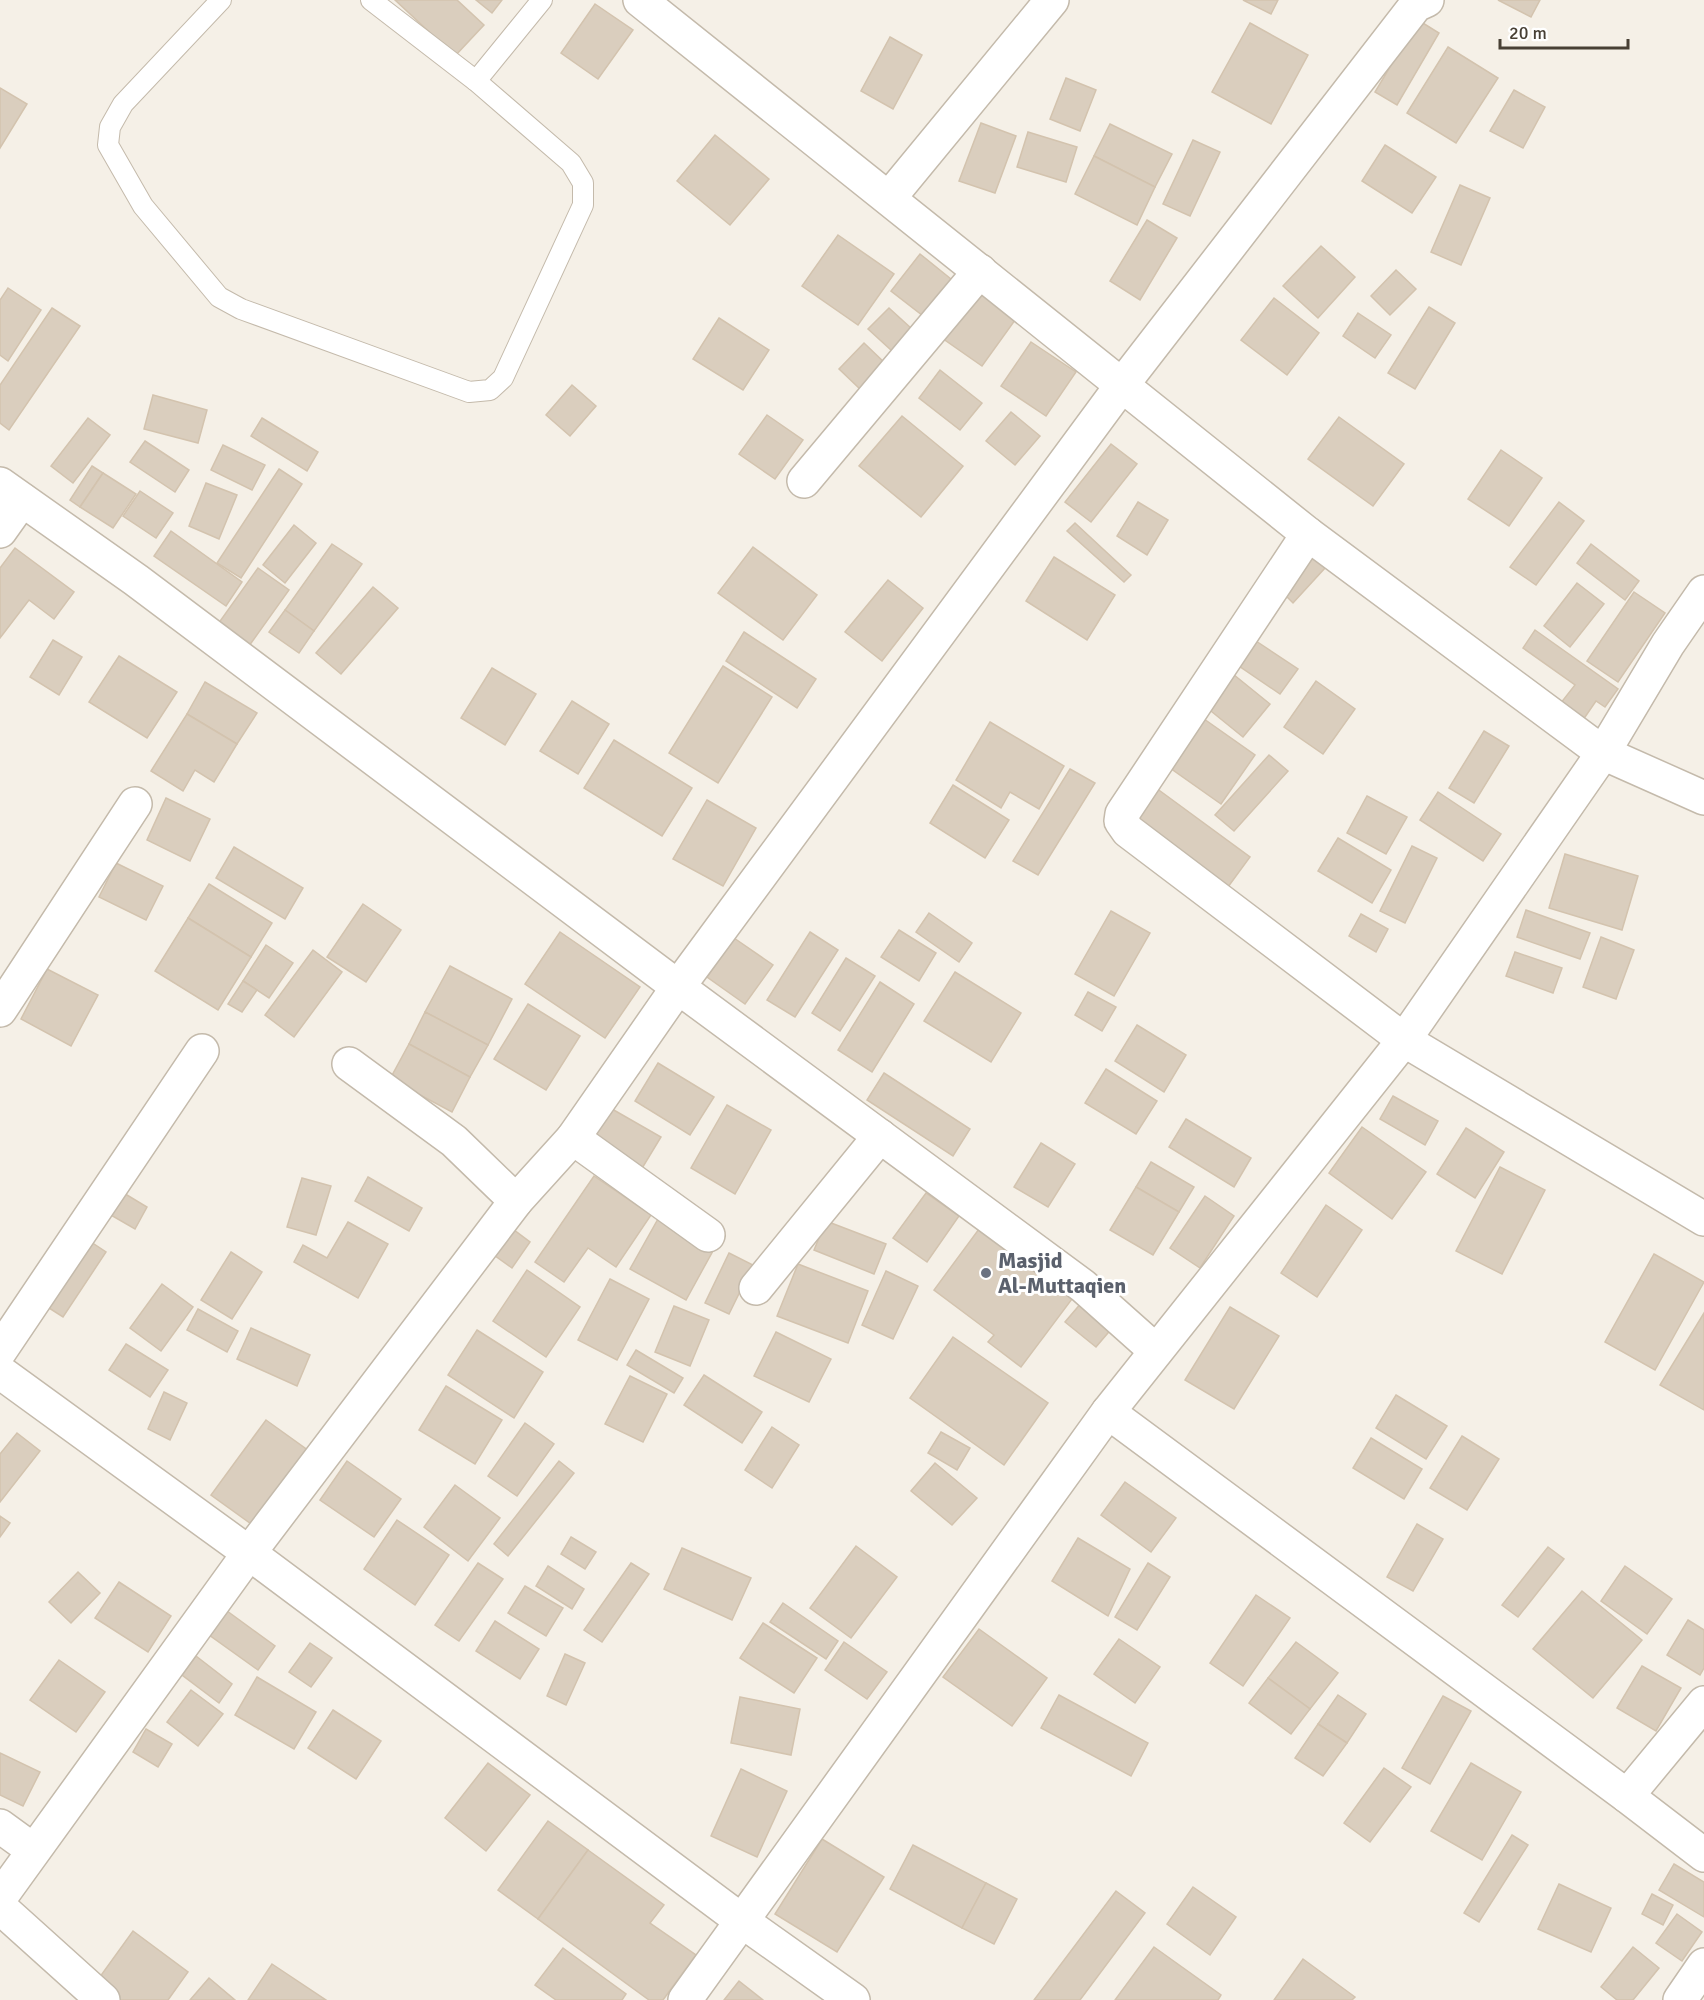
<svg xmlns="http://www.w3.org/2000/svg" width="1704" height="2000" font-family="Signika,sans-serif">
  <rect width="100%" height="100%" fill="#f5f0e7"/>
  <g fill="#dacebe" stroke="#d3c3ae" stroke-width="1.5">
    <polygon points="395,0 457,0 484,25 455,56"/>
    <polygon points="476,0 502,0 492,13"/>
    <polygon points="1243,0 1278,0 1271,14"/>
    <polygon points="1498,0 1540,0 1531,17"/>
    <polygon points="595,4 633,30 598,79 561,53"/>
    <polygon points="1418,20 1439,33 1397,105 1375,92"/>
    <polygon points="1250,23 1308,55 1271,124 1212,92"/>
    <polygon points="890,37 922,55 893,109 861,91"/>
    <polygon points="1448,47 1498,78 1456,143 1407,113"/>
    <polygon points="1066,78 1096,90 1080,131 1050,119"/>
    <polygon points="0,88 27,104 0,148"/>
    <polygon points="1514,90 1545,107 1523,148 1490,131"/>
    <polygon points="981,123 1016,136 995,193 959,181"/>
    <polygon points="1110,124 1172,154 1155,187 1094,156"/>
    <polygon points="1028,132 1077,147 1066,182 1017,167"/>
    <polygon points="715,135 769,179 730,225 677,181"/>
    <polygon points="1193,140 1220,152 1190,216 1163,204"/>
    <polygon points="1385,145 1436,177 1412,213 1362,181"/>
    <polygon points="1094,156 1155,187 1137,225 1075,194"/>
    <polygon points="1460,185 1490,198 1461,265 1431,252"/>
    <polygon points="1147,220 1177,238 1140,300 1110,281"/>
    <polygon points="838,235 894,274 858,325 802,286"/>
    <polygon points="1321,246 1355,277 1318,318 1283,286"/>
    <polygon points="920,254 956,283 927,319 891,291"/>
    <polygon points="1396,270 1416,289 1390,315 1371,296"/>
    <polygon points="8,288 41,310 8,361 0,355 0,300"/>
    <polygon points="977,288 1018,316 982,366 942,338"/>
    <polygon points="1274,298 1319,333 1287,375 1241,340"/>
    <polygon points="1429,307 1455,323 1415,389 1388,373"/>
    <polygon points="52,308 80,326 9,430 0,423 0,385"/>
    <polygon points="889,308 912,329 892,351 868,329"/>
    <polygon points="1358,313 1391,335 1375,358 1343,336"/>
    <polygon points="719,318 769,350 743,390 693,359"/>
    <polygon points="1031,342 1076,372 1046,416 1001,386"/>
    <polygon points="864,343 887,365 862,391 839,369"/>
    <polygon points="940,370 982,403 960,430 919,398"/>
    <polygon points="572,385 596,406 570,436 546,415"/>
    <polygon points="153,395 207,410 198,443 144,429"/>
    <polygon points="1011,412 1040,436 1015,465 986,441"/>
    <polygon points="767,415 803,440 775,479 739,454"/>
    <polygon points="902,416 963,466 921,517 859,466"/>
    <polygon points="1339,417 1404,464 1373,506 1308,459"/>
    <polygon points="88,418 110,435 73,483 51,466"/>
    <polygon points="262,418 318,452 307,471 251,436"/>
    <polygon points="145,441 189,470 175,492 130,462"/>
    <polygon points="1111,444 1137,464 1091,522 1065,502"/>
    <polygon points="223,445 265,465 252,490 211,470"/>
    <polygon points="1501,450 1542,478 1509,526 1468,499"/>
    <polygon points="92,466 103,473 80,507 70,500"/>
    <polygon points="279,469 302,484 241,578 217,563"/>
    <polygon points="103,473 136,494 113,528 80,507"/>
    <polygon points="206,483 237,495 219,539 189,526"/>
    <polygon points="140,491 173,513 156,538 123,516"/>
    <polygon points="1138,502 1168,520 1147,555 1117,536"/>
    <polygon points="1559,502 1584,521 1536,585 1510,567"/>
    <polygon points="1075,523 1131,575 1124,582 1067,531"/>
    <polygon points="294,525 316,543 285,583 263,565"/>
    <polygon points="171,531 242,582 226,606 154,556"/>
    <polygon points="332,544 362,564 314,631 285,610"/>
    <polygon points="1591,544 1639,581 1625,600 1577,563"/>
    <polygon points="753,547 817,595 783,640 718,593"/>
    <polygon points="15,548 74,592 54,619 29,600 0,638 0,568"/>
    <polygon points="1309,554 1325,568 1293,603 1278,588"/>
    <polygon points="1054,557 1115,595 1087,640 1026,601"/>
    <polygon points="258,568 289,590 249,646 218,624"/>
    <polygon points="888,580 923,608 882,661 845,632"/>
    <polygon points="1577,583 1604,604 1570,647 1544,626"/>
    <polygon points="373,587 398,608 341,674 316,653"/>
    <polygon points="1634,592 1665,613 1618,682 1587,661"/>
    <polygon points="285,610 314,631 299,653 269,632"/>
    <polygon points="1535,630 1618,689 1605,707 1596,701 1583,720 1560,704 1575,685 1523,648"/>
    <polygon points="744,632 816,679 797,708 726,661"/>
    <polygon points="1253,639 1298,669 1280,694 1236,664"/>
    <polygon points="53,640 82,657 59,695 30,677"/>
    <polygon points="119,656 177,692 147,738 89,702"/>
    <polygon points="723,666 772,697 718,783 669,753"/>
    <polygon points="492,668 536,694 505,745 461,718"/>
    <polygon points="1228,670 1270,704 1243,737 1201,703"/>
    <polygon points="1316,681 1355,709 1323,754 1284,727"/>
    <polygon points="205,682 257,713 237,744 187,714"/>
    <polygon points="572,701 609,724 578,774 540,751"/>
    <polygon points="187,714 237,744 214,782 195,770 183,791 151,771"/>
    <polygon points="1197,714 1255,755 1221,804 1163,763"/>
    <polygon points="990,722 1064,766 1039,809 1010,792 1001,808 956,780"/>
    <polygon points="1484,731 1509,746 1474,803 1449,788"/>
    <polygon points="614,740 692,788 662,836 584,788"/>
    <polygon points="1269,755 1288,771 1234,831 1215,815"/>
    <polygon points="1070,769 1095,783 1038,875 1013,861"/>
    <polygon points="953,785 1009,820 985,858 930,823"/>
    <polygon points="1152,785 1250,857 1228,887 1129,816"/>
    <polygon points="1438,792 1501,834 1483,861 1420,820"/>
    <polygon points="1367,796 1407,817 1386,854 1347,833"/>
    <polygon points="166,798 210,819 190,861 147,840"/>
    <polygon points="707,800 756,828 723,886 673,859"/>
    <polygon points="1338,838 1391,870 1372,903 1318,871"/>
    <polygon points="1412,846 1437,858 1405,923 1380,911"/>
    <polygon points="234,847 303,888 285,919 216,878"/>
    <polygon points="1565,854 1638,876 1622,930 1549,908"/>
    <polygon points="116,863 163,886 146,920 99,897"/>
    <polygon points="209,884 272,923 251,957 188,918"/>
    <polygon points="363,904 401,930 366,982 327,957"/>
    <polygon points="1526,910 1590,933 1580,959 1517,937"/>
    <polygon points="1111,911 1150,933 1114,996 1075,974"/>
    <polygon points="929,913 972,943 959,962 916,932"/>
    <polygon points="1361,914 1388,929 1376,952 1349,936"/>
    <polygon points="188,918 251,957 218,1010 155,971"/>
    <polygon points="899,930 936,953 919,981 881,957"/>
    <polygon points="560,932 640,987 605,1038 525,984"/>
    <polygon points="810,932 838,950 795,1017 767,1000"/>
    <polygon points="1601,937 1634,950 1616,999 1583,987"/>
    <polygon points="734,938 773,965 745,1004 707,977"/>
    <polygon points="266,945 293,963 269,998 243,981"/>
    <polygon points="313,950 342,972 294,1037 265,1015"/>
    <polygon points="1515,952 1562,968 1553,993 1506,976"/>
    <polygon points="846,958 875,976 840,1031 812,1013"/>
    <polygon points="450,966 512,999 488,1045 425,1012"/>
    <polygon points="47,969 98,995 71,1046 21,1019"/>
    <polygon points="955,972 1021,1013 991,1062 924,1021"/>
    <polygon points="243,981 257,990 242,1012 228,1004"/>
    <polygon points="880,982 914,1004 872,1072 838,1050"/>
    <polygon points="1088,992 1116,1007 1102,1031 1075,1015"/>
    <polygon points="528,1004 580,1036 546,1090 494,1059"/>
    <polygon points="425,1012 488,1045 470,1077 409,1044"/>
    <polygon points="1137,1025 1186,1055 1164,1092 1115,1061"/>
    <polygon points="409,1044 470,1077 452,1112 390,1079"/>
    <polygon points="658,1063 714,1097 690,1135 635,1101"/>
    <polygon points="1106,1069 1157,1101 1136,1134 1085,1103"/>
    <polygon points="884,1073 970,1129 953,1156 867,1100"/>
    <polygon points="1393,1096 1438,1121 1425,1145 1380,1119"/>
    <polygon points="605,1105 661,1137 641,1170 586,1138"/>
    <polygon points="727,1105 771,1130 735,1194 691,1168"/>
    <polygon points="1186,1119 1251,1158 1234,1187 1169,1147"/>
    <polygon points="1362,1127 1426,1172 1392,1219 1329,1173"/>
    <polygon points="1466,1128 1504,1152 1475,1198 1437,1174"/>
    <polygon points="1041,1143 1075,1164 1048,1207 1014,1187"/>
    <polygon points="1151,1162 1194,1187 1179,1212 1136,1187"/>
    <polygon points="1500,1167 1545,1190 1502,1274 1456,1251"/>
    <polygon points="594,1176 651,1215 616,1267 588,1248 564,1282 535,1262"/>
    <polygon points="368,1177 422,1208 409,1231 355,1201"/>
    <polygon points="302,1178 331,1186 316,1235 287,1227"/>
    <polygon points="1136,1187 1179,1212 1153,1255 1110,1230"/>
    <polygon points="122,1192 147,1207 135,1229 109,1214"/>
    <polygon points="926,1193 959,1216 927,1262 893,1238"/>
    <polygon points="1205,1196 1234,1216 1200,1268 1170,1248"/>
    <polygon points="1326,1205 1362,1230 1317,1297 1281,1273"/>
    <polygon points="658,1219 714,1249 686,1300 630,1269"/>
    <polygon points="826,1221 886,1244 874,1274 814,1250"/>
    <polygon points="348,1222 388,1244 358,1298 294,1262 303,1245 327,1258"/>
    <polygon points="506,1224 530,1242 512,1268 487,1250"/>
    <polygon points="979,1229 1072,1299 1021,1367 988,1342 994,1335 934,1290"/>
    <polygon points="82,1236 106,1252 63,1317 38,1301"/>
    <polygon points="231,1252 262,1272 232,1319 201,1300"/>
    <polygon points="729,1253 753,1265 729,1314 705,1303"/>
    <polygon points="1654,1254 1704,1282 1655,1370 1605,1342"/>
    <polygon points="798,1264 868,1291 848,1343 777,1316"/>
    <polygon points="527,1270 580,1307 546,1357 493,1321"/>
    <polygon points="886,1271 918,1286 893,1339 862,1325"/>
    <polygon points="610,1279 649,1299 617,1360 578,1340"/>
    <polygon points="162,1284 193,1307 161,1351 130,1328"/>
    <polygon points="1082,1302 1113,1327 1096,1347 1065,1322"/>
    <polygon points="674,1306 709,1320 690,1366 655,1352"/>
    <polygon points="1230,1307 1279,1336 1234,1409 1185,1380"/>
    <polygon points="198,1309 238,1331 227,1352 187,1330"/>
    <polygon points="1704,1313 1704,1410 1660,1385"/>
    <polygon points="251,1328 310,1355 297,1386 237,1359"/>
    <polygon points="477,1330 543,1372 514,1418 448,1375"/>
    <polygon points="776,1332 831,1359 809,1402 754,1376"/>
    <polygon points="953,1337 1048,1403 1004,1465 910,1398"/>
    <polygon points="126,1344 168,1370 150,1397 109,1370"/>
    <polygon points="636,1350 683,1378 674,1393 627,1365"/>
    <polygon points="704,1375 762,1412 742,1443 684,1405"/>
    <polygon points="630,1376 667,1394 643,1442 605,1424"/>
    <polygon points="446,1386 502,1420 475,1464 419,1430"/>
    <polygon points="164,1392 187,1403 170,1440 148,1429"/>
    <polygon points="1396,1395 1447,1426 1426,1459 1376,1428"/>
    <polygon points="266,1420 309,1451 254,1526 211,1495"/>
    <polygon points="525,1423 554,1444 517,1496 488,1476"/>
    <polygon points="772,1427 799,1445 772,1488 745,1470"/>
    <polygon points="941,1432 970,1448 957,1470 928,1453"/>
    <polygon points="17,1433 40,1451 0,1502 0,1454"/>
    <polygon points="1462,1436 1499,1459 1467,1510 1430,1488"/>
    <polygon points="1371,1438 1422,1469 1404,1499 1353,1468"/>
    <polygon points="347,1461 401,1499 374,1537 320,1500"/>
    <polygon points="559,1461 574,1473 508,1556 494,1544"/>
    <polygon points="935,1463 977,1498 952,1525 911,1491"/>
    <polygon points="1125,1482 1176,1518 1151,1552 1101,1515"/>
    <polygon points="455,1485 500,1518 468,1561 424,1527"/>
    <polygon points="0,1516 10,1523 0,1537"/>
    <polygon points="397,1520 449,1555 415,1605 364,1569"/>
    <polygon points="1417,1524 1443,1539 1413,1591 1387,1577"/>
    <polygon points="571,1537 596,1552 585,1569 561,1554"/>
    <polygon points="1078,1538 1130,1569 1108,1616 1052,1581"/>
    <polygon points="856,1546 897,1577 851,1638 810,1608"/>
    <polygon points="1548,1547 1564,1559 1518,1617 1502,1605"/>
    <polygon points="682,1548 751,1578 732,1620 664,1589"/>
    <polygon points="478,1563 503,1579 459,1641 435,1625"/>
    <polygon points="631,1563 649,1574 602,1642 584,1630"/>
    <polygon points="1148,1563 1170,1577 1137,1630 1115,1617"/>
    <polygon points="548,1566 584,1589 572,1609 536,1586"/>
    <polygon points="1625,1566 1672,1599 1647,1634 1601,1601"/>
    <polygon points="78,1572 100,1593 71,1623 49,1602"/>
    <polygon points="119,1582 171,1616 148,1652 95,1618"/>
    <polygon points="525,1586 563,1608 546,1636 508,1613"/>
    <polygon points="1582,1591 1642,1640 1593,1698 1533,1649"/>
    <polygon points="1256,1595 1290,1618 1243,1686 1210,1663"/>
    <polygon points="783,1603 838,1641 826,1659 770,1622"/>
    <polygon points="223,1608 275,1646 258,1670 205,1632"/>
    <polygon points="1688,1620 1704,1630 1704,1668 1700,1675 1667,1655"/>
    <polygon points="495,1621 539,1649 520,1679 476,1651"/>
    <polygon points="763,1623 817,1658 794,1693 740,1658"/>
    <polygon points="979,1629 1047,1678 1012,1726 943,1677"/>
    <polygon points="1119,1639 1160,1667 1135,1703 1094,1674"/>
    <polygon points="844,1642 887,1672 867,1699 825,1670"/>
    <polygon points="1296,1642 1338,1673 1310,1709 1268,1678"/>
    <polygon points="310,1643 332,1658 311,1687 289,1672"/>
    <polygon points="565,1654 585,1663 566,1705 547,1696"/>
    <polygon points="196,1656 232,1684 219,1703 182,1675"/>
    <polygon points="59,1660 105,1692 76,1732 30,1700"/>
    <polygon points="1642,1666 1681,1688 1656,1731 1617,1708"/>
    <polygon points="257,1677 316,1712 294,1749 235,1715"/>
    <polygon points="1268,1678 1310,1709 1291,1734 1249,1703"/>
    <polygon points="191,1690 223,1714 198,1746 167,1722"/>
    <polygon points="1059,1695 1148,1743 1131,1776 1041,1728"/>
    <polygon points="1338,1695 1366,1714 1347,1743 1318,1724"/>
    <polygon points="1443,1696 1471,1711 1430,1784 1402,1768"/>
    <polygon points="740,1697 800,1709 791,1755 731,1743"/>
    <polygon points="333,1710 381,1741 356,1779 308,1748"/>
    <polygon points="1318,1724 1347,1743 1323,1776 1295,1758"/>
    <polygon points="146,1729 172,1744 158,1767 133,1752"/>
    <polygon points="0,1753 40,1772 23,1806 0,1795"/>
    <polygon points="488,1763 530,1795 486,1851 445,1818"/>
    <polygon points="1471,1763 1521,1792 1482,1860 1431,1831"/>
    <polygon points="1384,1768 1411,1787 1370,1842 1344,1823"/>
    <polygon points="741,1769 787,1791 757,1857 711,1836"/>
    <polygon points="548,1821 588,1850 538,1919 498,1890"/>
    <polygon points="1512,1835 1528,1845 1479,1922 1464,1913"/>
    <polygon points="822,1839 884,1877 837,1952 775,1914"/>
    <polygon points="913,1845 986,1883 962,1928 890,1889"/>
    <polygon points="588,1850 664,1905 650,1923 696,1955 663,2000 649,2000 538,1919"/>
    <polygon points="1674,1864 1704,1882 1704,1917 1659,1890"/>
    <polygon points="986,1883 1017,1899 994,1944 962,1928"/>
    <polygon points="1559,1884 1611,1908 1591,1952 1538,1929"/>
    <polygon points="1193,1887 1236,1917 1210,1955 1167,1924"/>
    <polygon points="1116,1891 1145,1913 1080,2000 1034,2000"/>
    <polygon points="1652,1894 1673,1905 1663,1925 1642,1914"/>
    <polygon points="1677,1914 1702,1932 1682,1961 1656,1943"/>
    <polygon points="133,1931 188,1972 168,2000 114,2000 94,1985"/>
    <polygon points="1154,1947 1221,1995 1218,2000 1115,2000"/>
    <polygon points="1633,1947 1659,1968 1633,2000 1617,2000 1601,1987"/>
    <polygon points="563,1948 626,1994 622,2000 556,2000 535,1985"/>
    <polygon points="1303,1959 1355,1997 1352,2000 1274,2000"/>
    <polygon points="272,1964 326,2000 248,2000"/>
    <polygon points="209,1978 235,2000 190,2000"/>
    <polygon points="739,1981 763,2000 724,2000"/>
  </g>
  <g fill="none" stroke-linecap="round" stroke-linejoin="round">
    <defs>
      <g id="lane">
        <polyline points="221,0 123,104 110,127 108,145 143,206 219,297 241,309 469,392 490,390 503,378 583,205 583,183 571,163 476,81 371,0"/>
        <polyline points="476,81 542,0"/>
      </g>
      <g id="street">
        <polyline points="640,0 1308,534 1603,753 1704,798"/>
        <polyline points="889,198 1052,0"/>
        <polyline points="804,481 980,271"/>
        <polyline points="0,484 136,580 678,987 1083,1286 1156,1351"/>
        <polyline points="0,531 22,500"/>
        <polyline points="1308,534 1122,814 1121,821 1128,831 1404,1040 1704,1219"/>
        <polyline points="0,1010 135,804"/>
        <polyline points="349,1064 454,1141 516,1201"/>
        <polyline points="573,1138 708,1235"/>
        <polyline points="756,1288 880,1136"/>
        <polyline points="0,1351 202,1051"/>
        <polyline points="0,1372 249,1553 742,1921 853,2000"/>
        <polyline points="1108,1412 1627,1796 1704,1855"/>
        <polyline points="1627,1796 1704,1703"/>
        <polyline points="0,1826 33,1850"/>
        <polyline points="103,2000 2,1909 1,1903 2,1895 249,1553 516,1201 573,1138 678,987 1122,385 1416,5 1427,0"/>
        <polyline points="685,2000 1108,1412 1404,1040 1603,753 1668,644 1704,592"/>
        <polyline points="1680,2000 1704,1965"/>
      </g>
    </defs>
    <use href="#lane" stroke="#c4baab" stroke-width="22"/>
    <use href="#street" stroke="#c4baab" stroke-width="36"/>
    <use href="#lane" stroke="#fff" stroke-width="20"/>
    <use href="#street" stroke="#fff" stroke-width="33"/>
  </g>
  <circle fill="#6b7280" stroke="#fff" stroke-width="2" cx="986" cy="1273" r="6"/>
  <g text-anchor="middle" dominant-baseline="central" stroke-width="6" stroke-linejoin="round" paint-order="stroke">
    <g font-size="22" font-weight="bold" fill="#5b616d" stroke="#fff" text-anchor="start">
      <text x="998" y="1260">Masjid<tspan x="998" dy="25">Al-Muttaqien</tspan></text>
    </g>
  </g>
  <path d="M1500 39v9h128v-9" fill="none" stroke="#484035" stroke-width="3"/>
  <text x="1509" y="39" font-size="18" fill="#484035" stroke="#ffffff" stroke-width="4.5" paint-order="stroke">20 m</text>
</svg>
